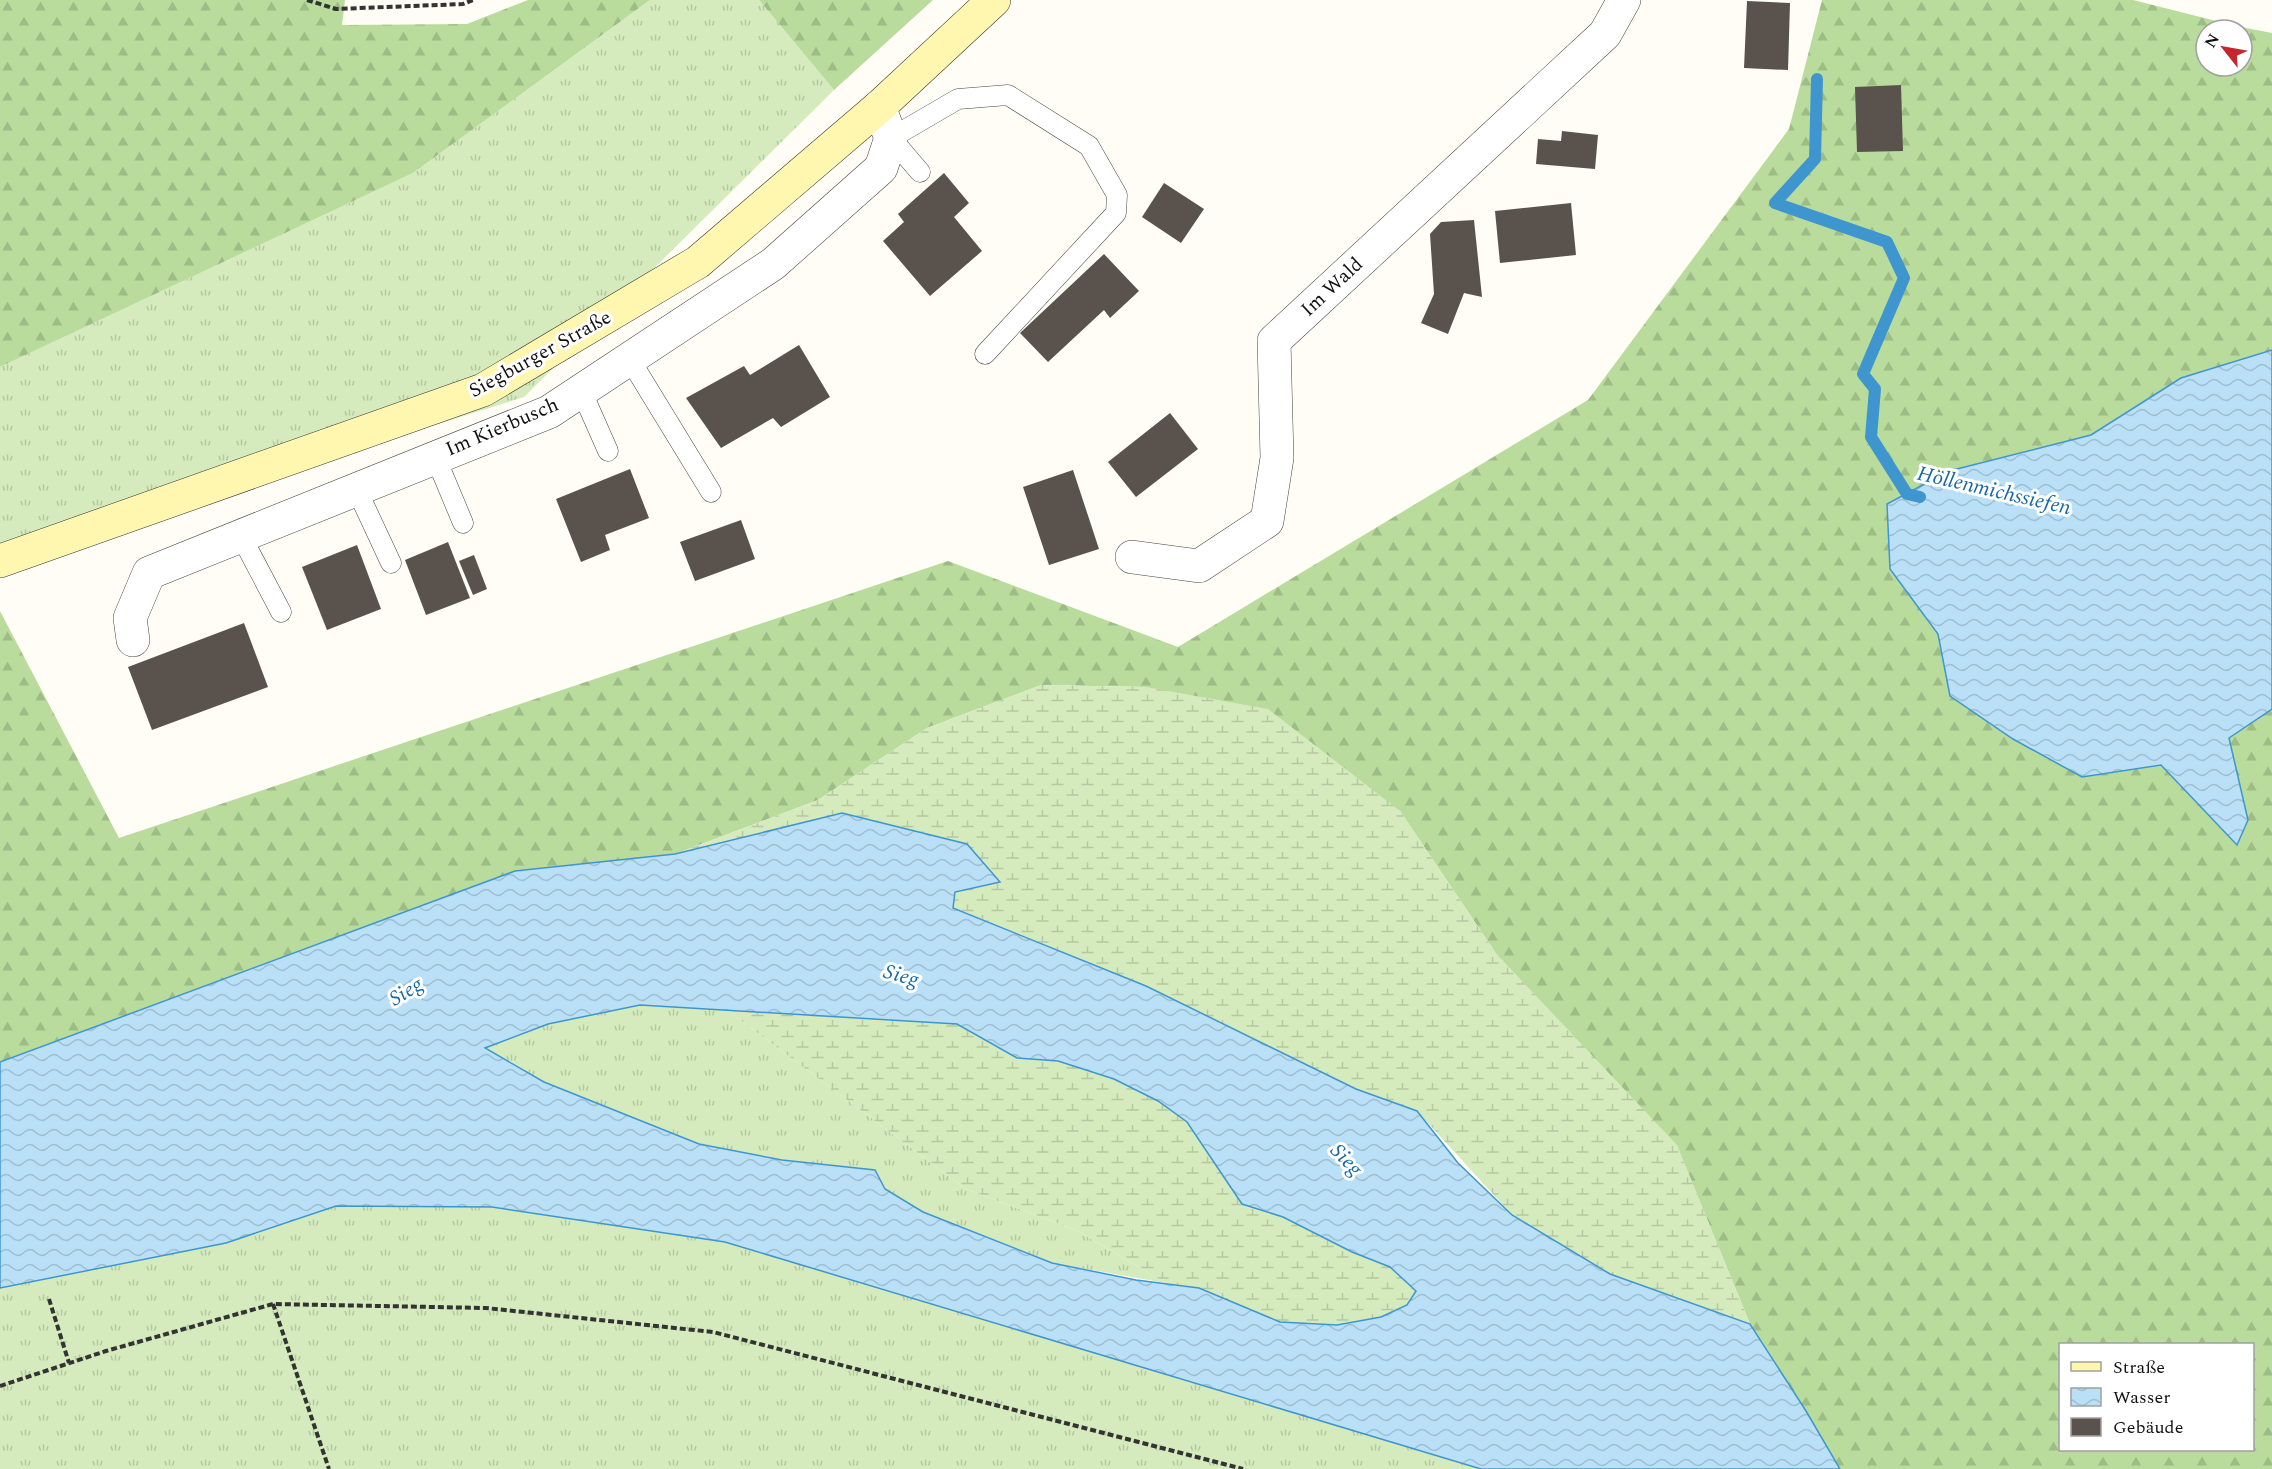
<svg xmlns="http://www.w3.org/2000/svg" width="2272" height="1469" font-family="Spectral,serif">
  <defs>
    <pattern id="grass-tufts" width="24" height="20" patternUnits="userSpaceOnUse" patternTransform="scale(1.5)"><rect width="24" height="20" fill="#d5ebbd"/><path d="M3 7l-1-3M5 7V3M7 7l1-3M15 17l-1-3M17 17v-4M19 17l1-3" fill="none" stroke="#b6c8a1"/></pattern>
    <pattern id="forest-firs" width="22" height="20" patternUnits="userSpaceOnUse" patternTransform="scale(1.5)"><rect width="22" height="20" fill="#b9dc9c"/><path d="M5 1l3.5 6h-7zM16 11l3.5 6h-7z" fill="#9ebc85"/></pattern>
    <pattern id="wetland-marsh" width="20" height="14" patternUnits="userSpaceOnUse" patternTransform="scale(1.5)"><rect width="20" height="14" fill="#d5ebbd"/><path d="M1 5h8M5 5V1M11 12h8M15 12V8" fill="none" stroke="#b6c8a1"/></pattern>
    <pattern id="water-waves" width="16" height="10" patternUnits="userSpaceOnUse" patternTransform="scale(1.5)"><rect width="16" height="10" fill="#b9e0f7"/><path d="M0 5q4-4 8 0t8 0" fill="none" stroke="#9ebfd3"/></pattern>
  </defs>
  <rect width="100%" height="100%" fill="#fffdf5"/>
  <g fill="url(#grass-tufts)">
    <polygon points="650,0 759,0 834,90 524,397 0,561 0,367 413,173"/>
    <polygon points="639,1005 727,1010 966,1189 1078,1231 1166,1283 1052,1263 923,1212 885,1189 782,1160 702,1145 544,1082 484,1047 548,1024"/>
    <polygon points="336,1206 492,1207 725,1242 1481,1469 0,1469 0,1288 226,1243"/>
  </g>
  <g fill="url(#forest-firs)" fill-rule="evenodd">
    <polygon points="0,0 345,0 342,25 467,24 528,0 650,0 413,173 0,367"/>
    <polygon points="759,0 933,0 834,90"/>
    <path d="M 1822,0 L 2133,0 L 2236,26 L 2272,33 L 2272,350 L 2181,378 L 2091,435 L 1949,471 L 1887,505 L 1890,569 L 1938,634 L 1950,696 L 2013,739 L 2082,777 L 2161,765 L 2248,820 L 2229,738 L 2272,709 L 2272,1469 L 1840,1469 L 1806,1411 L 1750,1324 L 1677,1146 L 1497,955 L 1400,811 L 1146,687 L 1041,685 L 927,728 L 818,800 L 675,854 L 515,871 L 0,1062 L 0,611 L 119,838 L 948,561 L 1178,647 L 1588,400 L 1789,129 ZM 2206,30 L 2242,30 L 2242,66 L 2206,66 ZM 2060,1344 L 2252,1344 L 2252,1450 L 2060,1450 Z"/>
  </g>
  <g fill="url(#wetland-marsh)">
    <polygon points="1041,685 1146,687 1268,709 1400,811 1497,955 1677,1145 1750,1324 1610,1274 1512,1215 1417,1111 1356,1089 1146,986 953,907 955,892 675,854 818,800 927,728"/>
    <polygon points="727,1010 957,1024 1017,1058 1058,1061 1114,1079 1158,1101 1187,1122 1242,1204 1283,1217 1390,1267 1416,1291 1407,1305 1381,1317 1337,1325 1280,1322 1199,1288 1166,1283 1078,1231 966,1189"/>
  </g>
  <g fill="url(#water-waves)" stroke="#3f96cf" stroke-width="1.5" fill-rule="evenodd">
    <polygon points="2272,350 2272,709 2229,738 2248,820 2237,845 2161,765 2082,777 2013,739 1950,696 1938,634 1890,569 1887,504 1949,471 2091,435 2181,378"/>
    <path d="M 842,813 L 967,844 L 1000,882 L 955,892 L 953,908 L 1146,986 L 1356,1089 L 1417,1111 L 1458,1163 L 1512,1215 L 1610,1274 L 1750,1324 L 1806,1411 L 1840,1469 L 1481,1469 L 725,1242 L 492,1207 L 336,1206 L 226,1243 L 0,1288 L 0,1062 L 515,871 L 675,854 ZM 640,1005 L 957,1024 L 1017,1058 L 1058,1061 L 1114,1079 L 1158,1101 L 1187,1122 L 1242,1204 L 1283,1217 L 1352,1252 L 1390,1267 L 1416,1291 L 1407,1305 L 1381,1317 L 1337,1325 L 1280,1322 L 1199,1288 L 1136,1280 L 1052,1263 L 923,1212 L 885,1189 L 875,1170 L 782,1160 L 699,1144 L 544,1082 L 485,1048 L 548,1024 Z"/>
  </g>
  <g fill="none" stroke-linecap="round" stroke-linejoin="round">
    <polyline stroke="#3f96cf" stroke-width="12" points="1817,79 1815,159 1775,203 1887,242 1904,278 1863,374 1875,389 1871,437 1907,494 1920,497"/>
  </g>
  <g fill="#5a524d">
    <polygon points="1747,1 1790,3 1788,70 1744,68"/>
    <polygon points="1901,85 1903,151 1857,152 1855,87"/>
    <polygon points="1562,131 1598,135 1595,169 1536,164 1538,139 1561,141"/>
    <polygon points="944,173 969,203 954,217 982,251 930,296 883,241 904,222 898,214"/>
    <polygon points="1164,183 1204,209 1181,243 1142,217"/>
    <polygon points="1571,203 1576,255 1500,263 1495,211"/>
    <polygon points="1474,220 1482,297 1464,293 1448,334 1421,323 1434,294 1430,234 1441,222"/>
    <polygon points="1104,254 1139,291 1110,318 1104,310 1048,362 1020,333"/>
    <polygon points="799,345 830,397 781,427 773,418 721,448 686,398 744,366 750,375"/>
    <polygon points="1170,413 1198,449 1136,497 1108,462"/>
    <polygon points="630,469 649,518 605,535 610,550 581,562 556,499"/>
    <polygon points="1073,470 1099,549 1049,565 1023,487"/>
    <polygon points="741,520 755,559 695,581 680,542"/>
    <polygon points="448,542 470,598 426,615 405,560"/>
    <polygon points="357,545 381,609 327,630 302,567"/>
    <polygon points="474,555 487,589 473,595 459,561"/>
    <polygon points="244,623 268,687 152,730 128,667"/>
  </g>
  <g fill="none" stroke-linecap="round" stroke-linejoin="round">
    <defs>
      <g id="lane">
        <polyline points="920,172 891,138 958,99 1008,95 1089,146 1117,195 1116,213 985,354"/>
        <polyline points="629,358 711,492"/>
        <polyline points="581,390 608,451"/>
        <polyline points="435,456 463,523"/>
        <polyline points="356,488 391,563"/>
        <polyline points="240,534 281,612"/>
      </g>
      <g id="street">
        <polyline points="1132,557 1199,566 1267,521 1277,458 1274,341 1605,34 1624,0"/>
        <polyline points="133,640 130,618 149,573 549,412 773,264 881,168 891,138 879,107"/>
      </g>
      <polyline id="secondary" points="0,561 483,390 698,262 879,107 994,0"/>
    </defs>
    <use href="#lane" stroke="#444" stroke-width="21"/>
    <use href="#street" stroke="#444" stroke-width="34"/>
    <use href="#secondary" stroke="#333" stroke-width="34"/>
    <g stroke="#333" stroke-width="4" stroke-dasharray="6 3" stroke-linecap="butt">
      <polyline points="307,0 336,9 463,4 473,0"/>
      <polyline points="49,1299 69,1363"/>
      <polyline points="273,1304 329,1469"/>
      <polyline points="0,1386 106,1351 273,1304 486,1308 713,1332 1243,1469"/>
    </g>
    <use href="#lane" stroke="#fff" stroke-width="20"/>
    <use href="#street" stroke="#fff" stroke-width="33"/>
    <use href="#secondary" stroke="#fff6b0" stroke-width="33"/>
  </g>
  <g text-anchor="middle" dominant-baseline="central" stroke-width="6" stroke-linejoin="round" paint-order="stroke">
    <g font-size="20" fill="#111" stroke="#fff">
      <text transform="translate(1332 287) rotate(-43)">Im Wald</text>
      <text transform="translate(540 354) rotate(-29)">Siegburger Straße</text>
      <text transform="translate(502 427) rotate(-23)">Im Kierbusch</text>
    </g>
    <g font-size="21" font-style="italic" fill="#1768a6" stroke="#fff">
      <text transform="translate(1994 491) rotate(13)">Höllenmichssiefen</text>
      <text transform="translate(901 976) rotate(16)">Sieg</text>
      <text transform="translate(406 992) rotate(-32)">Sieg</text>
      <text transform="translate(1346 1160) rotate(46)">Sieg</text>
    </g>
  </g>
  <rect x="2059" y="1343" width="195" height="108" fill="#ffffff" stroke="#a0a0a0" stroke-width="1.5"/>
  <rect x="2071" y="1362" width="30" height="9" fill="#fff6b0" stroke="#a0a0a0" stroke-width="1.5"/>
  <text x="2113" y="1373" font-size="18" fill="#111111">Straße</text>
  <rect x="2071" y="1388" width="30" height="18" fill="url(#water-waves)" stroke="#a0a0a0" stroke-width="1.5"/>
  <text x="2113" y="1403" font-size="18" fill="#111111">Wasser</text>
  <rect x="2071" y="1418" width="30" height="18" fill="#5a524d" stroke="#a0a0a0" stroke-width="1.5"/>
  <text x="2113" y="1433" font-size="18" fill="#111111">Gebäude</text>
  <g transform="translate(2224 48) rotate(301)"><circle r="28" fill="#ffffff" stroke="#a0a0a0" stroke-width="1.5"/>
  <path d="M0-4.5L10 22L0 15L-10 22Z" fill="#c4262e"/>
  <text y="-9" font-size="16" font-weight="bold" text-anchor="middle" fill="#111111">N</text>
  </g>
</svg>
